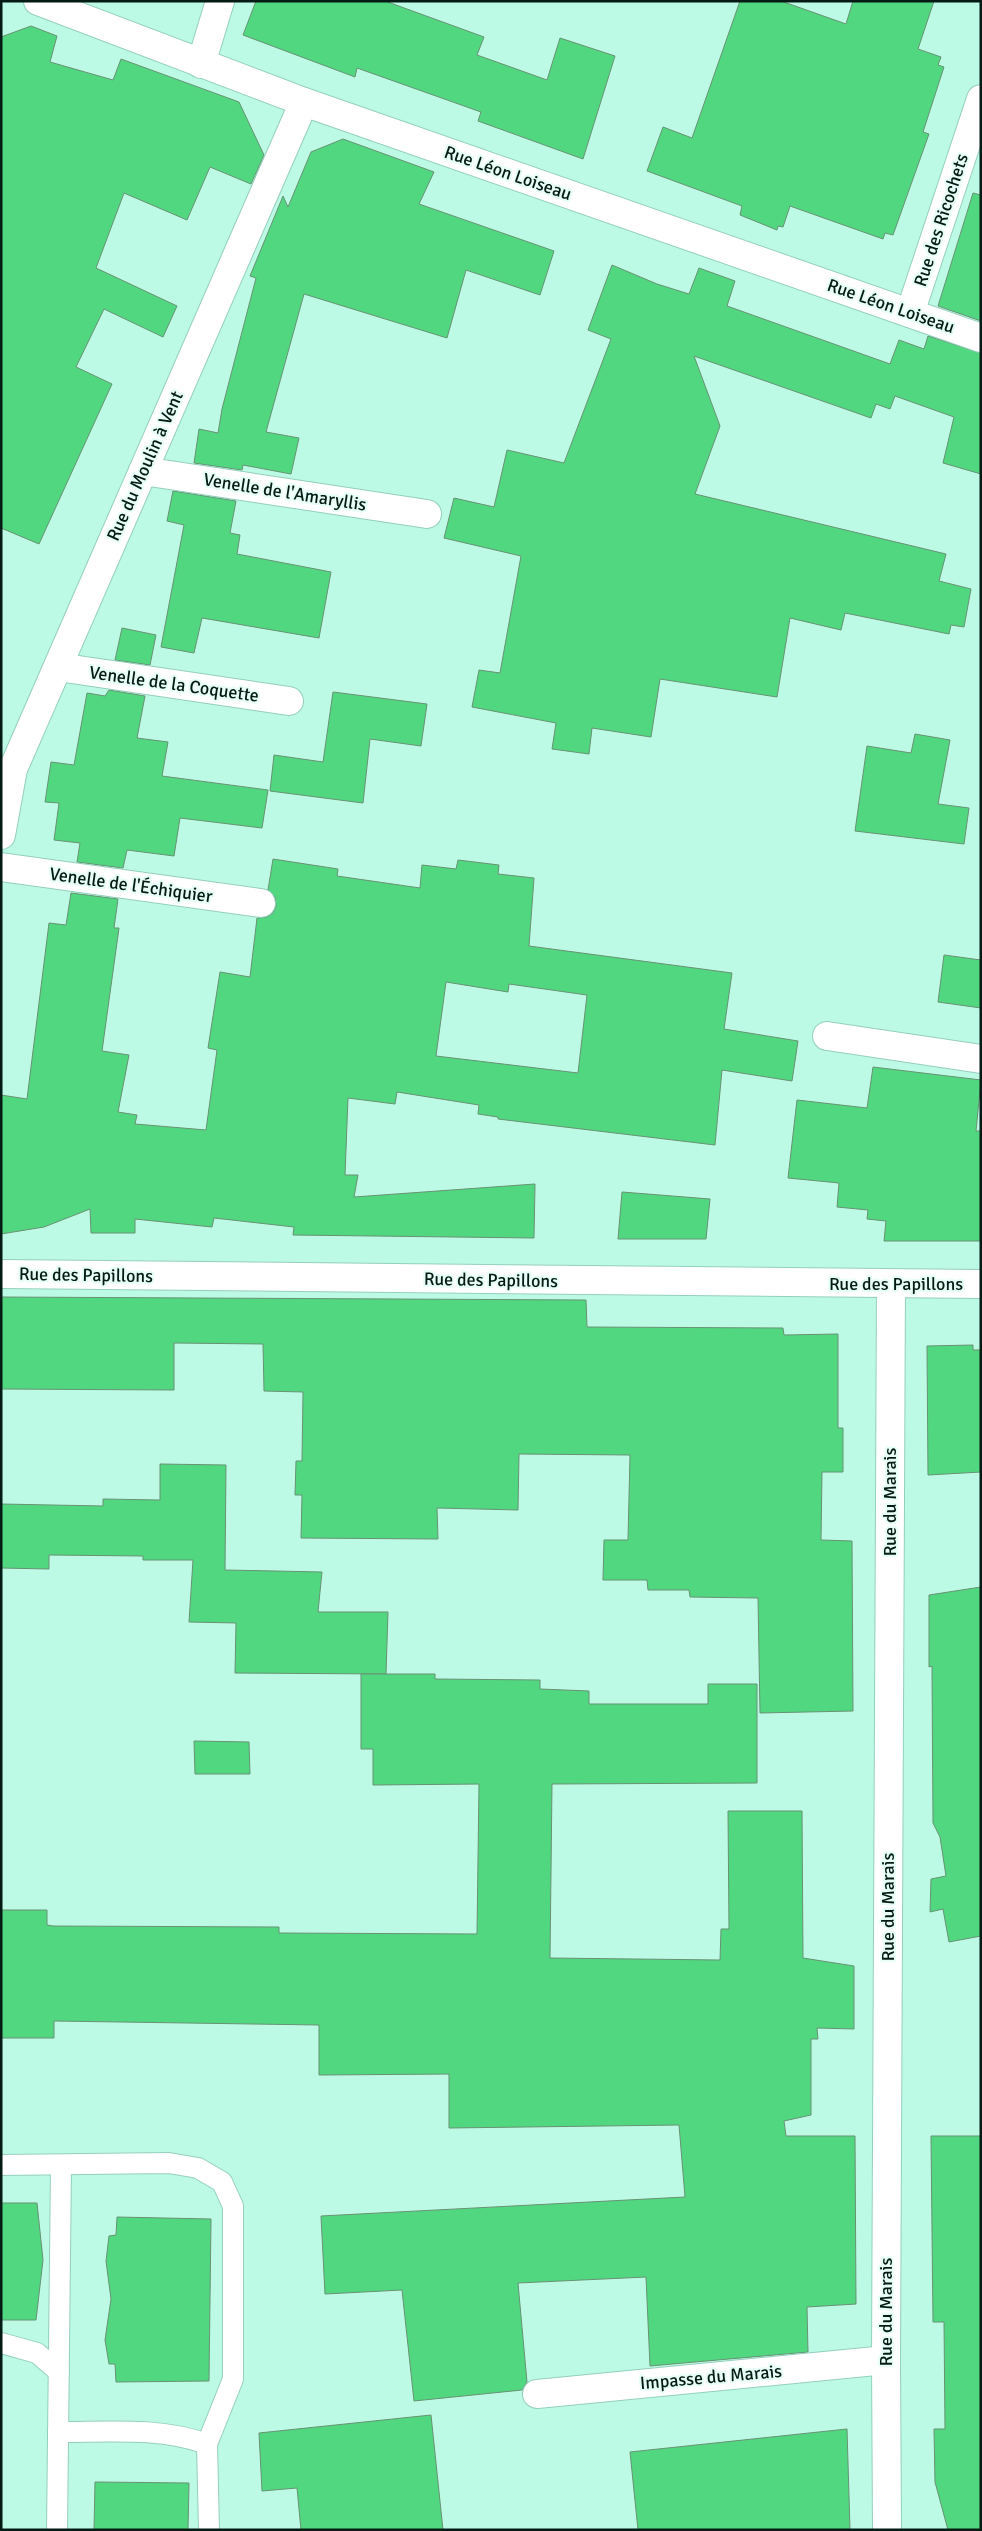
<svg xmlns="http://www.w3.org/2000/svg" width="982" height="2531" font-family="Signika,sans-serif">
  <rect width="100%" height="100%" fill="#bdfae6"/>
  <g fill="#52d781" stroke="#679272" fill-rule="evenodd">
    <polygon points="256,1 385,1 484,37 477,55 547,80 560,38 615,56 583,159 478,121 481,112 357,68 355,77 243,35"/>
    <polygon points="740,1 781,1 846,24 853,1 934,1 918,49 941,57 938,65 944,67 923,132 929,134 893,235 885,233 883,239 790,206 783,227 778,226 777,230 740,215 742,206 647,171 663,127 692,138"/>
    <polygon points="31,26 57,36 50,62 113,80 121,59 239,102 264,155 251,184 210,167 187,220 124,193 96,268 177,306 163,337 104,309 76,367 112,384 39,544 1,528 1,37"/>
    <polygon points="343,139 434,172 419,204 554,251 540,295 466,270 447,338 304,294 266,432 299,438 291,474 243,465 242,470 194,463 199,429 218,433 222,409 256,278 250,276 283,196 288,207 311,152"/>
    <polygon points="973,193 981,195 981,321 938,306"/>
    <polygon points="612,265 657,284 689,294 699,268 735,281 727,306 890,364 899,340 924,349 928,336 981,353 981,474 943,463 954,417 895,396 890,409 876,404 871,418 694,356 720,426 695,494 946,554 939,581 971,589 964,627 951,625 949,634 845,613 841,630 790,618 777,697 660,679 651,737 592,728 589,754 552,749 556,723 472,707 479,670 500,673 521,556 444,538 454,498 494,507 507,450 564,463 611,339 588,330"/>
    <polygon points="173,491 236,501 230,533 240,535 237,554 331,572 319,638 202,618 194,653 161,647 184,525 167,521"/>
    <polygon points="122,628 156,635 150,665 115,660"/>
    <polygon points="109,690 145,696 137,738 168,742 162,776 268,790 262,828 180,818 174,856 127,850 123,868 77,862 80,843 54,840 59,803 45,802 51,762 74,765 87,693 105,696"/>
    <polygon points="333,692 427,704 421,746 370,739 363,803 270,791 274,755 323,762"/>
    <polygon points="915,734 950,740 938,804 969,808 964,844 855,831 867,746 911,753"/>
    <path d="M 273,859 L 338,869 L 337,876 L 420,888 L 422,865 L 456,869 L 458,860 L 499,865 L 498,874 L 534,878 L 529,946 L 732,973 L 724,1029 L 798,1041 L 792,1081 L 722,1070 L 715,1145 L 498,1119 L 498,1117 L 478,1114 L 479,1105 L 397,1092 L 395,1104 L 348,1098 L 345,1175 L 358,1175 L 354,1197 L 535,1184 L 534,1238 L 293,1235 L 294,1227 L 214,1218 L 212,1227 L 135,1219 L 135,1233 L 91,1233 L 90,1209 L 44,1227 L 1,1234 L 1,1095 L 27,1099 L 49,923 L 66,925 L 71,893 L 118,899 L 114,928 L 119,928 L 102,1051 L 129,1055 L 118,1112 L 137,1115 L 135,1124 L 206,1130 L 217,1050 L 208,1048 L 220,972 L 250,977 L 257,918 L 267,917 L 273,913 L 276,906 L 275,897 L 268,890 ZM 446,982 L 508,992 L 509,984 L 587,995 L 578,1073 L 436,1056 Z"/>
    <polygon points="944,955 981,960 981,1008 938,1002"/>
    <polygon points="873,1067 981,1080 976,1131 981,1131 981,1241 884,1241 886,1221 867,1219 868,1210 837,1207 839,1183 788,1178 797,1100 867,1108"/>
    <polygon points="622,1192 710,1199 706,1239 618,1239"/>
    <polygon points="1,1297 586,1300 587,1327 783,1328 784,1335 838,1334 838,1428 843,1428 843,1472 822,1472 821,1540 852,1541 853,1711 760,1713 758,1598 690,1597 689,1590 648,1590 647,1580 603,1580 604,1540 628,1540 630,1455 519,1454 518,1510 437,1508 438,1539 301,1538 302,1495 295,1495 296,1461 302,1461 303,1392 264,1391 263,1344 174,1343 174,1390 1,1389"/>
    <polygon points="973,1345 973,1350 981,1350 981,1472 928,1475 927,1346"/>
    <polygon points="160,1464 226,1465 225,1570 322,1572 318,1612 388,1612 386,1674 235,1673 236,1623 189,1622 193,1560 143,1560 143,1556 49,1555 49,1569 1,1568 1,1504 103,1506 103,1499 160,1500"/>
    <polygon points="981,1587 981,1936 949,1942 943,1909 930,1912 931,1879 946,1876 940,1837 933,1823 932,1666 929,1667 929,1595"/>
    <polygon points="361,1674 435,1674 435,1679 540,1680 540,1689 589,1691 589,1704 708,1704 708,1684 757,1684 757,1783 552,1784 550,1958 720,1960 721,1929 729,1929 728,1811 802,1811 803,1958 854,1966 854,2029 817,2028 818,2039 811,2039 811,2115 784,2121 786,2136 855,2136 856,2304 807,2307 808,2352 650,2366 646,2277 518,2283 527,2382 522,2390 414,2401 402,2290 325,2294 321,2216 685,2197 679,2125 449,2128 449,2074 319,2075 319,2025 54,2021 54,2038 1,2038 1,1910 47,1910 47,1925 53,1926 279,1927 279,1933 477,1934 479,1784 373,1785 373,1749 361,1749"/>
    <polygon points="194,1741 249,1742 250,1774 195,1774"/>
    <polygon points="931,2136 981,2136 981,2530 948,2530 935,2482 934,2429 945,2429 944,2322 933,2322"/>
    <polygon points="1,2203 37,2203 43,2260 36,2320 1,2320"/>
    <polygon points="117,2217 211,2219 209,2381 116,2382 115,2364 109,2364 105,2340 111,2299 106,2261 109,2236 116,2235"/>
    <polygon points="431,2415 443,2530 301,2530 297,2488 262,2491 259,2433"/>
    <polygon points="847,2429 850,2530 638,2530 630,2452"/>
    <polygon points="95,2482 189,2483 188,2530 94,2530"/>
  </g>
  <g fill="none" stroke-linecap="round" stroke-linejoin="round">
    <defs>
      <g id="lane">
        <polyline points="1,2165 169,2163 198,2168 222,2182 233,2206 233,2379 207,2444 209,2530"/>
        <polyline points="1,2343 37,2353 59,2372"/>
        <path d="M 58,2432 C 108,2432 160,2427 207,2444"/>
        <polyline points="57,2530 61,2166"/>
      </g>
      <g id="street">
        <polyline points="38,1 304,102 981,338"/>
        <polyline points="201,64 220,1"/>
        <polyline points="910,313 981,99"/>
        <polyline points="143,471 427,514"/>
        <polyline points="58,667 289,701"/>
        <polyline points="1,835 13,769 304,102"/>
        <polyline points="1,867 261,903"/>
        <polyline points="827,1036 981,1059"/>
        <polyline points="1,1274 981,1284"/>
        <polyline points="537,2394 886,2360"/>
        <polyline points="887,2530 886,2360 891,1284"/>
      </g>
    </defs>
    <use href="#lane" stroke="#94cfbc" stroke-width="22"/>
    <use href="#street" stroke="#94cfbc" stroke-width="30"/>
    <use href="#lane" stroke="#fff" stroke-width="20"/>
    <use href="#street" stroke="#fff" stroke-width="28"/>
  </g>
  <g text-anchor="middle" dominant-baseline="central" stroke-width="4.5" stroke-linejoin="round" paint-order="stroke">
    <g font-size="18" fill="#031b14" stroke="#e7fef6">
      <text transform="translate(508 173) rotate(19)">Rue Léon Loiseau</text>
      <text transform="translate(941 220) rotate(-72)">Rue des Ricochets</text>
      <text transform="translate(891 306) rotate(19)">Rue Léon Loiseau</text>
      <text transform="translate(145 466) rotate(-66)">Rue du Moulin à Vent</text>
      <text transform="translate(285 492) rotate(9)">Venelle de l'Amaryllis</text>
      <text transform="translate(174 684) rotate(8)">Venelle de la Coquette</text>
      <text transform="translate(131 885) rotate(8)">Venelle de l'Échiquier</text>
      <text transform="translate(86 1275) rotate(1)">Rue des Papillons</text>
      <text transform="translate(491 1280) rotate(1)">Rue des Papillons</text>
      <text x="896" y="1284">Rue des Papillons</text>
      <text transform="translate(890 1502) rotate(-90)">Rue du Marais</text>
      <text transform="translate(888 1907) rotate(-90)">Rue du Marais</text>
      <text transform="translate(886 2312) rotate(-90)">Rue du Marais</text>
      <text transform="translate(711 2377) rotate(-5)">Impasse du Marais</text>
    </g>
  </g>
  <rect width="982" height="2531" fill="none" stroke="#031b14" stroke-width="5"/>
</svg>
